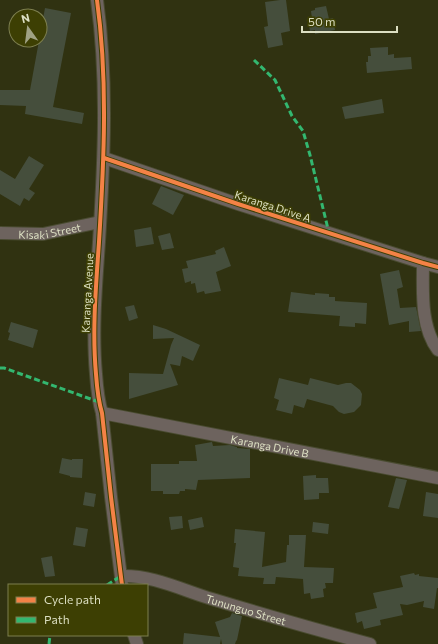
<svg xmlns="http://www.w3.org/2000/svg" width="438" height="644" font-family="Commissioner,sans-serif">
  <rect width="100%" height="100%" fill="#303211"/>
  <g fill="#454e3c">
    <polygon points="280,0 286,0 290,31 281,33 283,45 268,48 264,27 268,26 265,2"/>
    <polygon points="326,6 329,19 333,18 335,30 315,34 315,30 310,31 308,19 312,19 311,11 315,10 315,8"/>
    <polygon points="45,8 71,13 53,107 84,113 82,124 25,114 26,106 0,105 0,90 30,90"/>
    <polygon points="388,47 388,55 394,54 394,58 411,57 412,69 367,73 366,62 368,62 368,56 371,56 370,48"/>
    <polygon points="382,99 384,113 345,119 342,107"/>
    <polygon points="29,156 44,165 29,189 35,193 29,201 24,198 20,206 0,194 0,170 15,179"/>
    <polygon points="161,186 184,195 173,215 152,204"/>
    <polygon points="151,227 154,244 136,247 134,230"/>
    <polygon points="170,233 174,248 162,250 158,236"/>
    <polygon points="224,247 231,266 216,272 221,291 205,294 204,291 197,293 195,283 191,284 191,281 185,283 182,269 188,268 186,261 216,254 215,251"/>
    <polygon points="399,270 403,287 397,289 400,308 416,307 421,331 409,332 409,321 389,325 380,274"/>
    <polygon points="291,292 315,295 315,293 329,294 329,297 335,297 335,301 367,303 366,324 355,323 355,327 339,326 340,316 288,312"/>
    <polygon points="134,305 138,318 129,321 125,307"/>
    <polygon points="11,322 38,330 33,348 8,340 10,333 8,332"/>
    <polygon points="153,325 166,329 200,345 193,361 182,356 180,366 170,364 178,385 129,399 129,373 163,374 171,345 174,338 153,339"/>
    <polygon points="279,378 308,385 310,378 338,385 346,383 351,383 360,390 362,394 361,405 354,412 344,414 339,412 333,406 307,399 304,408 294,405 292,414 276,410 279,400 274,398"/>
    <polygon points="212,442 213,446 230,445 237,447 237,448 250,449 250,478 198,480 196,490 185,489 185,491 180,491 179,494 163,494 163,491 151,491 151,464 179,464 179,461 197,461 195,445"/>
    <polygon points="62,458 72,460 72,459 83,459 82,478 70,477 70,476 59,473"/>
    <polygon points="316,475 316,478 328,478 329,493 319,493 319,499 304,500 303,476"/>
    <polygon points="396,478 407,480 399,509 388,507"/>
    <polygon points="85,492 96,494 94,507 83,505"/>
    <polygon points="426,492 438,494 438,518 423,516"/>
    <polygon points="182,516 183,528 171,530 169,517"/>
    <polygon points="202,517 204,527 190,530 188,520"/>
    <polygon points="313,522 329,524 328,534 312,532"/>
    <polygon points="76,527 88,529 85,547 73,545"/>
    <polygon points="235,529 265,532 262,567 286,562 287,545 289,545 289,535 306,535 304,567 334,568 333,583 325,583 326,588 323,589 324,597 311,599 310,593 304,594 303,579 276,577 275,584 263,584 264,578 238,576 239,568 233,567 236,543 234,543"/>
    <polygon points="52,556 55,576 45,577 41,558"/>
    <polygon points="414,573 415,575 419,574 419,576 438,578 438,588 437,588 434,609 423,607 424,601 407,605 400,604 403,615 380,620 381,625 364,629 362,621 357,623 355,613 377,608 373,593 403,587 400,576"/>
    <polygon points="232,613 242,616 237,640 236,641 235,644 222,644 221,639 220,644 183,644 184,633 220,637 215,622 230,617"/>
  </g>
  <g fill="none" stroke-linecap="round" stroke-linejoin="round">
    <defs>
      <g id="minor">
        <path d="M 97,0 C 108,80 104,161 99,242 C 96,286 92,330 96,374 C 97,388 98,400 102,413 L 111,497 L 122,585"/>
        <polyline points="104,158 238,204 423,263 438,267"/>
        <path id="s1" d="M 0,233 L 43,234 L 100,222"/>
        <path d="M 423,263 C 423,291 420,326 438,350"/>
        <path id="s2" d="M 102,413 L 438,478"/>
        <path id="s3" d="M 121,576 C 153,575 182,590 212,599 C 265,615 317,630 370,644"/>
        <polyline points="134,635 137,644"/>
      </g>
    </defs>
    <use href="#minor" stroke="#494b30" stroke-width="14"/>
    <use href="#minor" stroke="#6d635e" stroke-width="12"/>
    <g stroke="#33b770" stroke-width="3" stroke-dasharray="6 3" stroke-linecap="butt">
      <polyline points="254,60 275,80 292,116 303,131 310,155 329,233"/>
      <polyline points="0,368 4,368 99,402"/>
      <polyline points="107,585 121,576"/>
      <polyline points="49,644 50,635"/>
    </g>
    <defs>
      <g id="cycleway">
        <path d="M 97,0 C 108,80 104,161 99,242 C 96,286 92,330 96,374 C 97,388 98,400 102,413 L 111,497 L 122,585"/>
        <polyline points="104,158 238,204 423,263 438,267"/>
      </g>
    </defs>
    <use href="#cycleway" stroke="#3d3f03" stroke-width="6"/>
    <use href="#cycleway" stroke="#f48246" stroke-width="4"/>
  </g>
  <g text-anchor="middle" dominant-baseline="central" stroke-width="3" stroke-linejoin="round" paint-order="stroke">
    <g font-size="11" fill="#dcdfc2" stroke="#3d3f03">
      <text transform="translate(273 206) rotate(18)">Karanga Drive A</text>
      <text stroke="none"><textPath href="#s1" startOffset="50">Kisaki Street</textPath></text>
      <text transform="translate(87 293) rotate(-87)">Karanga Avenue</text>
      <text stroke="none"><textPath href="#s2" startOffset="171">Karanga Drive B</textPath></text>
      <text stroke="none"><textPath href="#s3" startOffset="130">Tununguo Street</textPath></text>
    </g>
  </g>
  <rect x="8" y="584" width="140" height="52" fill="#3d3f03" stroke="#7d7f4f"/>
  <rect x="16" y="597" width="20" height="6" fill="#f48246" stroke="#7d7f4f"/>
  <text x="44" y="604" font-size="12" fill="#dcdfc2">Cycle path</text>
  <rect x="16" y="617" width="20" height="6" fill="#33b770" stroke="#7d7f4f"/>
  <text x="44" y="624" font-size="12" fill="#dcdfc2">Path</text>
  <g transform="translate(28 28) rotate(346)"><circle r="19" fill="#3d3f03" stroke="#7d7f4f"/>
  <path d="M0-3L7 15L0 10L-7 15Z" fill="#a0a284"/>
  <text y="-6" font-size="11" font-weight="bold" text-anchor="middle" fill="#dcdfc2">N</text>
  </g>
  <path d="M302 26v6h95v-6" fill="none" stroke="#dcdfc2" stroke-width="2"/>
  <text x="308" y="26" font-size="12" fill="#dcdfc2" stroke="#3d3f03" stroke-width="3" paint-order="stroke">50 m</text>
</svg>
